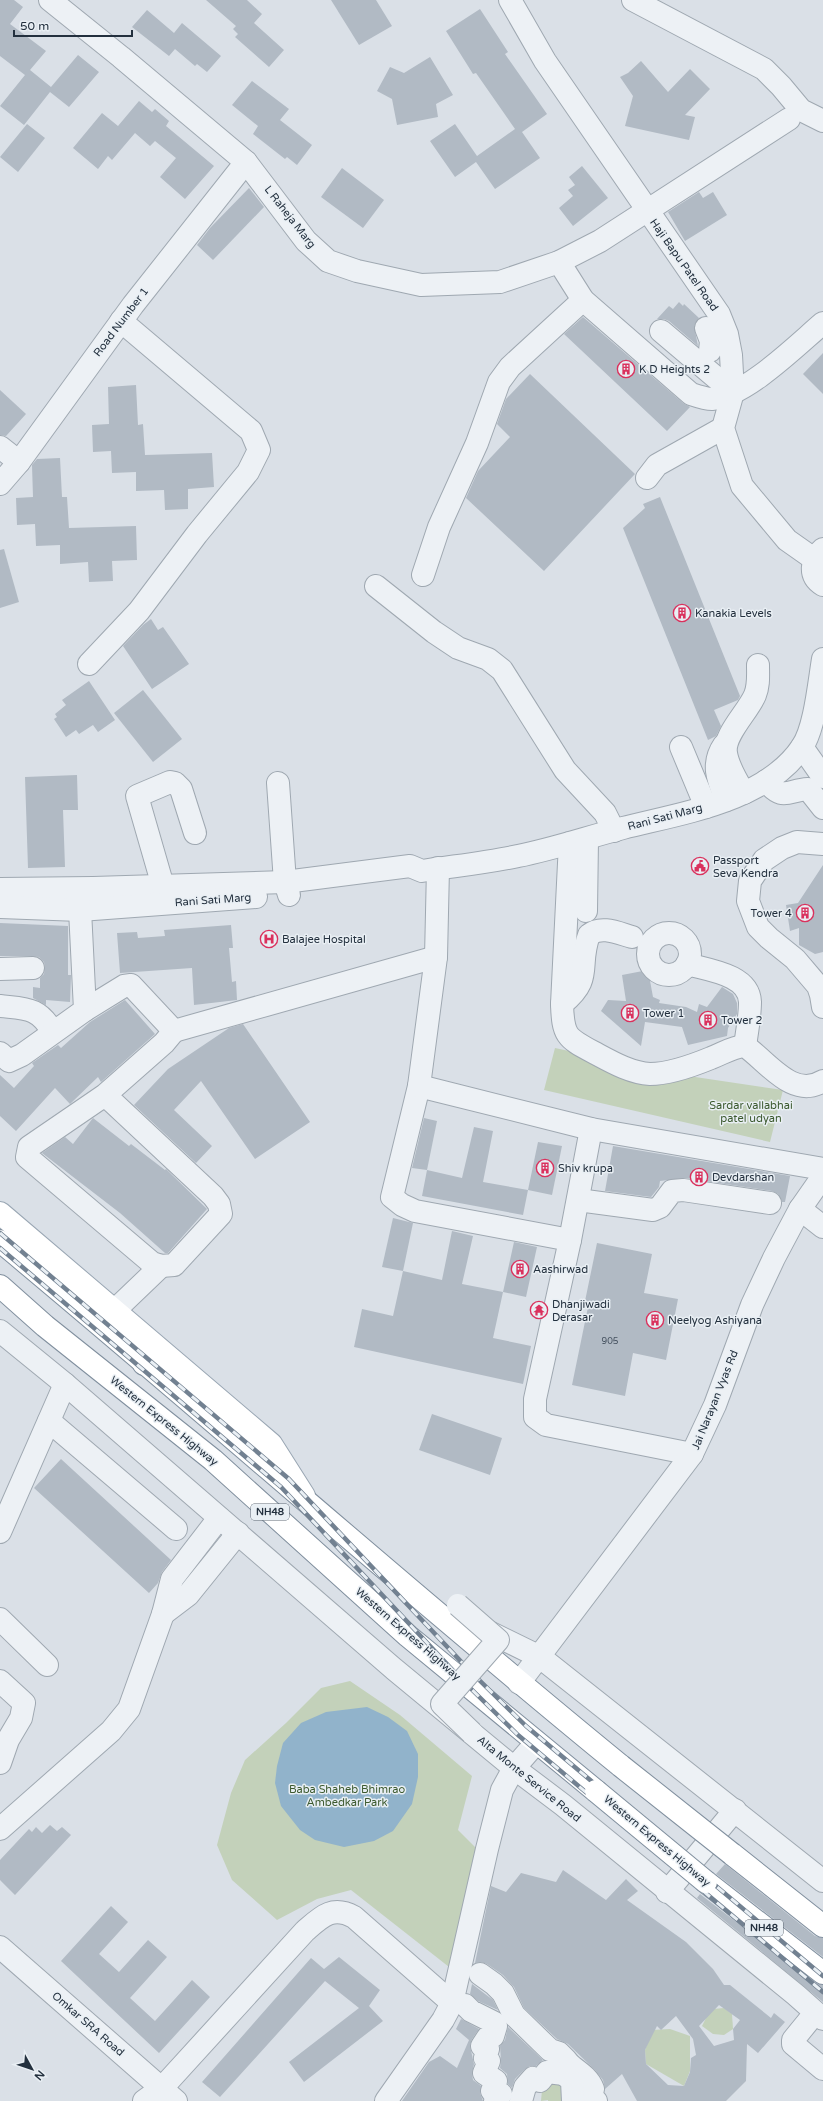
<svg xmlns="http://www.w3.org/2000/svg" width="823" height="2101" font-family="'Varela Round',sans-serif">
  <rect width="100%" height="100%" fill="#dae0e7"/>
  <g fill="#c3d1ba">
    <polygon points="555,1048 675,1074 783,1090 770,1142 544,1090"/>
    <polygon points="350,1681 400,1715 472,1776 458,1830 477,1849 458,1974 351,1890 317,1899 277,1920 232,1880 217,1845 231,1793 245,1760 286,1723 321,1688"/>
    <polygon points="724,2008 732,2014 733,2029 724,2035 713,2034 702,2026 707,2016 713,2009"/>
    <polygon points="670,2029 690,2036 690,2071 684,2086 646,2064 645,2050 652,2030"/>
    <polygon points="562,2077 568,2101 548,2101 548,2100 541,2101 542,2090"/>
  </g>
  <polygon fill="#91b3cb" points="367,1707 388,1717 407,1731 418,1754 418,1777 412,1804 393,1831 374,1841 344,1847 315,1840 300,1830 281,1806 275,1783 277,1766 283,1743 301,1723 326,1712"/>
  <g fill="#b1bac4" fill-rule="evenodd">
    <polygon points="0,0 14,0 23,7 10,24 46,51 30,70 51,87 78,55 99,72 69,107 50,92 24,125 0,106 25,75 0,56"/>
    <polygon points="206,0 247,0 262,14 254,23 284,50 269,67 235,37 238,34 233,29 236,26"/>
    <polygon points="331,0 376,0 392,26 359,45"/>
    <polygon points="480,9 508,52 505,54 547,114 522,132 540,158 495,189 476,162 455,177 430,141 455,124 477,156 515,129 476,73 473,74 446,31"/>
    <polygon points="147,10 174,33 182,23 221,56 207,72 197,64 195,66 175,49 169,56 132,27"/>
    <polygon points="430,57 453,95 436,104 438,117 397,125 392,99 377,91 390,67 404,73"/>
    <polygon points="641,61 668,92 690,69 710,89 685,115 695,117 689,140 625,126 633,96 620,77 628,73"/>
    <polygon points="252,81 289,109 280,120 312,145 297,165 287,157 285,159 253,134 258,126 232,105"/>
    <polygon points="139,101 152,112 155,109 169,121 166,126 214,166 185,199 160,177 176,158 155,141 150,146 135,133 112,160 108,156 98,169 73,148 102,113 118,126"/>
    <polygon points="27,124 45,138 18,172 0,157"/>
    <polygon points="582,166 608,198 573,226 559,208 573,196 568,190 575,185 569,177"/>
    <polygon points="342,168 384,200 363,228 321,197"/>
    <polygon points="249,188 264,207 213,260 197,245 210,228"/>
    <polygon points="699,192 703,198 713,192 727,215 685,241 668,212"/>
    <polygon points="679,302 683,306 684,304 699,318 694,326 698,346 669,321 664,319 657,319 669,306 673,309"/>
    <polygon points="583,317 683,403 690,407 667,431 564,334"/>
    <polygon points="823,353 823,394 803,374"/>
    <polygon points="530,374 635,474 544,571 466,498 478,471 510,437 497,424 506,399"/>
    <polygon points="136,385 138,425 143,424 145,455 212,453 214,487 188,489 188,509 165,510 164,490 136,491 136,472 112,473 111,451 93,452 92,425 109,424 108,387"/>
    <polygon points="0,390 26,414 6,436 0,435"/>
    <polygon points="60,458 62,497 67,497 69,528 136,526 137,560 112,561 113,581 89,582 88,562 60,564 60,545 36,546 35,524 17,525 16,498 33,497 32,465 37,459"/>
    <polygon points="660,497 740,696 738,700 714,710 721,726 716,736 708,740 623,528 645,508 643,504"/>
    <polygon points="4,549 19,602 0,608 0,550"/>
    <polygon points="151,619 158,630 163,627 189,664 152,689 123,646 143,625"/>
    <polygon points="89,681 115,720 98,732 93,725 79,734 76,730 66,737 54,719 57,717 55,714 66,705 62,700"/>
    <polygon points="143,690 182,739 153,762 114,713"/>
    <polygon points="77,775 78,810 63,810 65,867 28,868 25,777"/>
    <polygon points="823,865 823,952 815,954 799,945 799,928 790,931 786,905 798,903"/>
    <polygon points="0,923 68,926 68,975 71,975 70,1002 46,1000 46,1005 33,998 33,987 40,988 40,978 44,974 45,967 44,962 39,957 33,956 0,956"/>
    <polygon points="231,925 233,948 229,948 232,982 236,981 237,1000 194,1005 192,968 120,973 117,933 137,932 138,938 165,936 164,930"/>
    <polygon points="648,970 653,997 660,1000 659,1003 686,1007 697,1012 699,1004 707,1007 722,987 733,994 737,1003 737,1014 728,1028 727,1036 688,1045 682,1027 645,1022 641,1046 601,1011 608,1000 626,1001 622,975"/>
    <polygon points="125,1000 155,1034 101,1082 98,1077 70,1104 55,1088 16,1131 0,1116 0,1075 14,1088 34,1066 32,1063 58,1045 61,1048 90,1022"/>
    <polygon points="243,1024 310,1122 255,1159 201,1081 174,1110 212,1146 196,1163 134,1105 168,1069 229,1028"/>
    <polygon points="93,1118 129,1146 131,1144 165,1170 166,1169 207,1209 168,1253 165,1253 120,1213 42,1153 65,1137 73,1144"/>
    <polygon points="424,1118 437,1121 427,1170 412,1168"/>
    <polygon points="474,1127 493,1131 483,1182 528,1190 523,1215 422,1196 427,1170 462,1178"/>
    <polygon points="538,1142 562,1146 552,1195 528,1190"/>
    <polygon points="613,1146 790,1176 785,1202 782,1202 778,1194 772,1191 685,1178 660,1181 659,1187 651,1197 605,1191"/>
    <polygon points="393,1218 413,1223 403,1271 382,1267"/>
    <polygon points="452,1231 473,1236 462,1284 503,1292 493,1338 531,1346 523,1384 354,1347 362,1309 393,1316 403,1271 442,1280"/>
    <polygon points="514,1242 537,1247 526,1297 503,1292"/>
    <polygon points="597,1243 652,1254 644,1293 678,1299 666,1360 633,1353 625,1396 572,1385 588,1307 584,1306"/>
    <polygon points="432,1414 502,1438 490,1475 419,1450"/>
    <polygon points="61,1459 171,1560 162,1572 158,1583 149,1593 34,1488"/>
    <polygon points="50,1825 57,1831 62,1827 71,1835 15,1895 0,1880 0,1860 29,1829 32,1832 36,1827 42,1833"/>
    <polygon points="725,1864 815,1936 823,1938 823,1957 716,1874"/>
    <path d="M 563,1870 L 606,1900 L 626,1879 L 638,1891 L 627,1900 L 686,1942 L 713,1969 L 724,1985 L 730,1985 L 771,2018 L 774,2013 L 785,2022 L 758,2053 L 747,2044 L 746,2081 L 726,2101 L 637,2101 L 622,2074 L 605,2089 L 603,2080 L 595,2070 L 568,2044 L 557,2039 L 524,2008 L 514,1987 L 503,1975 L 487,1964 L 481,1962 L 475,1963 L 491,1886 L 506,1892 L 521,1873 L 556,1882 ZM 719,2005 L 740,2020 L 733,2029 L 734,2040 L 714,2046 L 699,2026 ZM 676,2016 L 693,2039 L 696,2055 L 691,2058 L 690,2072 L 684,2086 L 668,2085 L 646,2064 L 645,2050 L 657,2026 L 661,2030 Z"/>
    <polygon points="700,1894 815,1983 823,1985 823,2002 697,1898"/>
    <polygon points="111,1906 128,1922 99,1954 119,1972 148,1940 167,1957 130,1998 155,2021 192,1980 210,1997 159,2053 61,1961"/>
    <polygon points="339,1957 380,1990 369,2006 383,2021 304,2082 289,2062 359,2008 325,1981 220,2097 202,2082 311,1958 324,1969"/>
    <polygon points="472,1984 493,2000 498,2010 478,2001 470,1994"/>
    <polygon points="461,2019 479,2029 472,2039 470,2046 474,2064 472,2074 473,2080 481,2086 480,2093 483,2101 402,2101 429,2062 440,2056 457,2068 469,2040 456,2029"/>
    <polygon points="508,2027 543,2060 536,2066 530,2066 524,2070 515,2079 512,2088 508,2084 507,2074 500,2068 501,2061 500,2046 505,2040"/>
  </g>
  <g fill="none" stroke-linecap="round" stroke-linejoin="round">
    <defs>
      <g id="minor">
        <polyline points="50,0 121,57 246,162 306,241 328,261 357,271 421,285 500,282 559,262 600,241 789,119"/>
        <polyline points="510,0 545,61 719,314 727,334 731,355 733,392 723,428 742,486 787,540 814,559"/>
        <polyline points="633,0 764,69 781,86 801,110 823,121"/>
        <path d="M 559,262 L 583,300 L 691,394 C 697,396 706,399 712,399 C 746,396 797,345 823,323"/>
        <polyline points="706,328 711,341 710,351"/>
        <polyline points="661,331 733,392"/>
        <polyline points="0,447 19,462"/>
        <polyline points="647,478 657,465 723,428"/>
        <polyline points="0,484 19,462 133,305 246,162"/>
        <path d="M 823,549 C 811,559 808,576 823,585"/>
        <polyline points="423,575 439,527 477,443 499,382 510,367 583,300"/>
        <polyline points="376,586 434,632 458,648 488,659 502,670 565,770 605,813 614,831"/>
        <polyline points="89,664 139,611 197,534 248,472 259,450 251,431 121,321"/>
        <path d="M 724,745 C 711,764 718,780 726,800"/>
        <polyline points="681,747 706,807"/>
        <polyline points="802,747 823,777"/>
        <path d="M 766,781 C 783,802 788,790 808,789 L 823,808"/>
        <polyline points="278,783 285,882 289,895"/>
        <path d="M 744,793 C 737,781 728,767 726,753 C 723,735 748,712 755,695 C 759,685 758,676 758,665"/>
        <path d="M 570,843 L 562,1004 C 563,1035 566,1038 593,1052 C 610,1061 630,1073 650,1074 C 668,1074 694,1065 711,1058 C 724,1053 732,1047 745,1046 C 767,1061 793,1100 823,1081"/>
        <polyline points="823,844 797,842 782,848 764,860 750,881 748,901 758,927 769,938 795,959 818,986 821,995 823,1007"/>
        <polyline points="438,868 436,957 419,1086 392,1197 402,1205 415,1211 570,1240"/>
        <path d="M 0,889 L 93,888 L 285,882 L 410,866 L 422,871 C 454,866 486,863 518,856 C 554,849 588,837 623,828 C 682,813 766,801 802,747 C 815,728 819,683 823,659"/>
        <polyline points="167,900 137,796 170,782 175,783 181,789 195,833"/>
        <polyline points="0,907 80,910 256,897"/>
        <polyline points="586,911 587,839"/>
        <circle cx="669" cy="954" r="21"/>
        <path d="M 687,964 C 707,970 749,974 750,1002 C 750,1016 747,1032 745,1046"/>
        <polyline points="0,969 33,968"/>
        <path d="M 562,1004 C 594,978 577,967 589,935 C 601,925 618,933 632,937"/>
        <path d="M 0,1006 C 27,1009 38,1007 53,1032"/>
        <polyline points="85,1010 124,986 131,985 174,1031 164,1043 105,1095 213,1196 219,1204 221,1214 174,1265 161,1266 152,1263 27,1157 29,1147 105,1095"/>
        <polyline points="174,1031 436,957"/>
        <polyline points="0,1053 9,1061 22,1055 85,1010 80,910 77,896"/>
        <polyline points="419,1086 591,1129 823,1169"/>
        <polyline points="591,1129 570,1240 535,1399 535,1417 546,1425 692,1454"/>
        <polyline points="578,1200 653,1210 660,1207 672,1191 683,1190 770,1203"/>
        <polyline points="800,1209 823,1227"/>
        <polyline points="113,1312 161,1266"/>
        <polyline points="0,1331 65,1384 394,1669 514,1768 563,1805 796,1995 823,2019"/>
        <polyline points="49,1421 176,1529"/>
        <polyline points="0,1532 65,1384"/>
        <polyline points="163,1614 188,1595 238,1533"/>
        <polyline points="0,1619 47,1665"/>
        <polyline points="489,1632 540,1657 823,1881"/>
        <polyline points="0,1681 24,1703 21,1718 8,1740 0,1763"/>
        <polyline points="519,1683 692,1454 715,1405 752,1305 774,1258 800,1209 823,1176"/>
        <polyline points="0,1829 111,1731 129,1709 163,1614 172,1579 219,1518"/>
        <polyline points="667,1892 735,1810"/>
        <polyline points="0,1947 176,2101"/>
        <polyline points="480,1974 494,1984 503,1993 514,2015 550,2050 559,2053 566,2060 570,2065 564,2074 547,2072 540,2081 533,2078 525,2087 521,2101"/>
        <polyline points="465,2005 471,2011 495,2023 496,2026 493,2036 488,2037 482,2046 488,2049 485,2058 489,2061 484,2073 496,2081 492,2091 501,2094 495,2101"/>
        <polyline points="815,2013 793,2040 793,2044 823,2069"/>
        <path d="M 570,2065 C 579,2072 589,2078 593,2089 L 588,2095 L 596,2101"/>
        <polyline points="564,2074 572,2081 573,2101"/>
        <path d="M 144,2101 L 162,2088 L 305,1931 C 321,1917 332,1905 354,1917 L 452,2003"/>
        <polyline points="386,2101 443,2020 452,2003 487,1849 502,1790 514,1768 536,1743"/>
      </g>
      <polyline id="major" points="0,1213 271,1444 304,1496"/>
      <g id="highway">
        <path d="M 0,1241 C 208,1414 411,1595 621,1766"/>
        <polyline points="0,1286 45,1326 213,1460 408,1636 596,1791"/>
        <polyline points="144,1364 158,1349"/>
        <polyline points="732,1854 823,1926"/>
        <polyline points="706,1882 823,1973"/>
      </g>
    </defs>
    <use href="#minor" stroke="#9fa8b1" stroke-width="24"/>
    <use href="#major" stroke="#99a6b3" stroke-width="24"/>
    <use href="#highway" stroke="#808f9e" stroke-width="24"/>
    <use href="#minor" stroke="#edf1f5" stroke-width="22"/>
    <use href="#major" stroke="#fff" stroke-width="22"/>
    <use href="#highway" stroke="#fff" stroke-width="22"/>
    <defs>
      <g id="rail">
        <polyline points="0,1233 289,1479 470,1671 526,1726 823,1976"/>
        <polyline points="0,1248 281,1487 461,1679 518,1735 823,1992"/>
      </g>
    </defs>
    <use href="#rail" stroke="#728191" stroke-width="4.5"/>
    <use href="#rail" stroke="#e9eff4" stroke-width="3" stroke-dasharray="9" stroke-linecap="butt"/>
    <defs>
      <polyline id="minor-bridge" points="458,1605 498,1640 442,1704 472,1733"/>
      <g id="highway-bridge">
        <polyline points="621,1766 732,1854"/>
        <polyline points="596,1791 706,1882"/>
      </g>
    </defs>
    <use href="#minor-bridge" stroke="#9fa8b1" stroke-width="24" stroke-linecap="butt"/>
    <use href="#highway-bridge" stroke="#808f9e" stroke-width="24" stroke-linecap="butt"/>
    <use href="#minor-bridge" stroke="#edf1f5" stroke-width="22"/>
    <use href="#highway-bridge" stroke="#fff" stroke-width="22"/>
  </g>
  <defs>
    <symbol id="building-ring" viewBox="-11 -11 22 22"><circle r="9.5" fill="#e9eff4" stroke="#da315d" stroke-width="1.5"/><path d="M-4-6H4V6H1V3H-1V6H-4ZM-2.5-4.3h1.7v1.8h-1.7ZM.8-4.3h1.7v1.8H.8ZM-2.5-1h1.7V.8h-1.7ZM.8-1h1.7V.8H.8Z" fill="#da315d"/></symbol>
    <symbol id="civic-ring" viewBox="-11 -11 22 22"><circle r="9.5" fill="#e9eff4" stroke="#da315d" stroke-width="1.5"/><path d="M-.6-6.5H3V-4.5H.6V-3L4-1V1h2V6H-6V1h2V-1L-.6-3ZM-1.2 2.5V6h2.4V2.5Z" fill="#da315d"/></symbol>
    <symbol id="hospital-ring" viewBox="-11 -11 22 22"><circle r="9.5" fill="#e9eff4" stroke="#da315d" stroke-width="1.5"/><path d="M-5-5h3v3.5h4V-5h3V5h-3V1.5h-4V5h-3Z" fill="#da315d"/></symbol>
    <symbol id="temple-ring" viewBox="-11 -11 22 22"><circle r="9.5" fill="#e9eff4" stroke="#da315d" stroke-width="1.5"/><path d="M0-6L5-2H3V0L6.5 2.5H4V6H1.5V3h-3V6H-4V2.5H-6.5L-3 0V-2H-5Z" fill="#da315d"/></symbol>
  </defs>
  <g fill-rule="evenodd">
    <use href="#building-ring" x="616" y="359" width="20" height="20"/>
    <use href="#building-ring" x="672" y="603" width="20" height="20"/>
    <use href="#civic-ring" x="690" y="856" width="20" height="20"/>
    <use href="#building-ring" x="795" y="903" width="20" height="20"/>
    <use href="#hospital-ring" x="259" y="929" width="20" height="20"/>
    <use href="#building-ring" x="620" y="1003" width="20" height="20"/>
    <use href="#building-ring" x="698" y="1010" width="20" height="20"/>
    <use href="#building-ring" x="535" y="1158" width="20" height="20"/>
    <use href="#building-ring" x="689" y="1167" width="20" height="20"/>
    <use href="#building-ring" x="510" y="1259" width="20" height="20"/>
    <use href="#temple-ring" x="529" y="1300" width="20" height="20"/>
    <use href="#building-ring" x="645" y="1310" width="20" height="20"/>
  </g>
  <g text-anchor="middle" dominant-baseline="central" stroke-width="3" stroke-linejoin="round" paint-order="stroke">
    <g font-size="9" fill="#465260">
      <text x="610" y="1341">905</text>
    </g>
    <g fill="#e9eff4" stroke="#5e6975" stroke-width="1">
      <rect x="251" y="1504" width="38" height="16" rx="3"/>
      <rect x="745" y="1920" width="38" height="16" rx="3"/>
    </g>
    <g font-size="10" font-weight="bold" fill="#23303e">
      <text x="270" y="1512">NH48</text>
      <text x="764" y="1928">NH48</text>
    </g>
    <g font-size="11" fill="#23303e" stroke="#e9eff4">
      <text transform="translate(290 217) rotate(52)">L Raheja Marg</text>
      <text transform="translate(684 265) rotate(55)">Haji Bapu Patel Road</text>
      <text transform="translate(121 322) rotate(-53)">Road Number 1</text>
      <text transform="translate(665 817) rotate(-15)">Rani Sati Marg</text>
      <text transform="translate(213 900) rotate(-4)">Rani Sati Marg</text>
      <text transform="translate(715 1400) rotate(-68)">Jai Narayan Vyas Rd</text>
      <text transform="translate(164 1421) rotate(39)">Western Express Highway</text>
      <text transform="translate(408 1634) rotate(41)">Western Express Highway</text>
      <text transform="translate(529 1779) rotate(39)">Alta Monte Service Road</text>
      <text transform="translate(657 1841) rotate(40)">Western Express Highway</text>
      <text transform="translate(88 2024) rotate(41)">Omkar SRA Road</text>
    </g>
    <g font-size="11" fill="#23303e" stroke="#e9eff4" text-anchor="start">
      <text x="639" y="369">K D Heights 2</text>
      <text x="695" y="613">Kanakia Levels</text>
      <text x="713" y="860">Passport<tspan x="713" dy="13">Seva Kendra</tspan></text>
      <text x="792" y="913" text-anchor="end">Tower 4</text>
      <text x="282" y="939">Balajee Hospital</text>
      <text x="643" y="1013">Tower 1</text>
      <text x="721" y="1020">Tower 2</text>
      <text x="558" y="1168">Shiv krupa</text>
      <text x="712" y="1177">Devdarshan</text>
      <text x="533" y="1269">Aashirwad</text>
      <text x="552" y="1304">Dhanjiwadi<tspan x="552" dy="13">Derasar</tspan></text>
      <text x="668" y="1320">Neelyog Ashiyana</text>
    </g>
    <g font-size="11" fill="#3c5a2f" stroke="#e9eff4">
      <text x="751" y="1105">Sardar vallabhai<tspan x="751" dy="13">patel udyan</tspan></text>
      <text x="347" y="1789">Baba Shaheb Bhimrao<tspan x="347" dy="13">Ambedkar Park</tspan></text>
    </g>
  </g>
  <g transform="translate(32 2069) rotate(130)" stroke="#e9eff4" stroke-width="3" paint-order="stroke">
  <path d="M0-3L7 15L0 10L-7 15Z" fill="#23303e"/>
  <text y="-6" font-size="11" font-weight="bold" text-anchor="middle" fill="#23303e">N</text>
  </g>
  <path d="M14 30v6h118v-6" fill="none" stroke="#23303e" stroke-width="2"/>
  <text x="20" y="30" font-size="12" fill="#23303e" stroke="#e9eff4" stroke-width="3" paint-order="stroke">50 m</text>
</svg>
